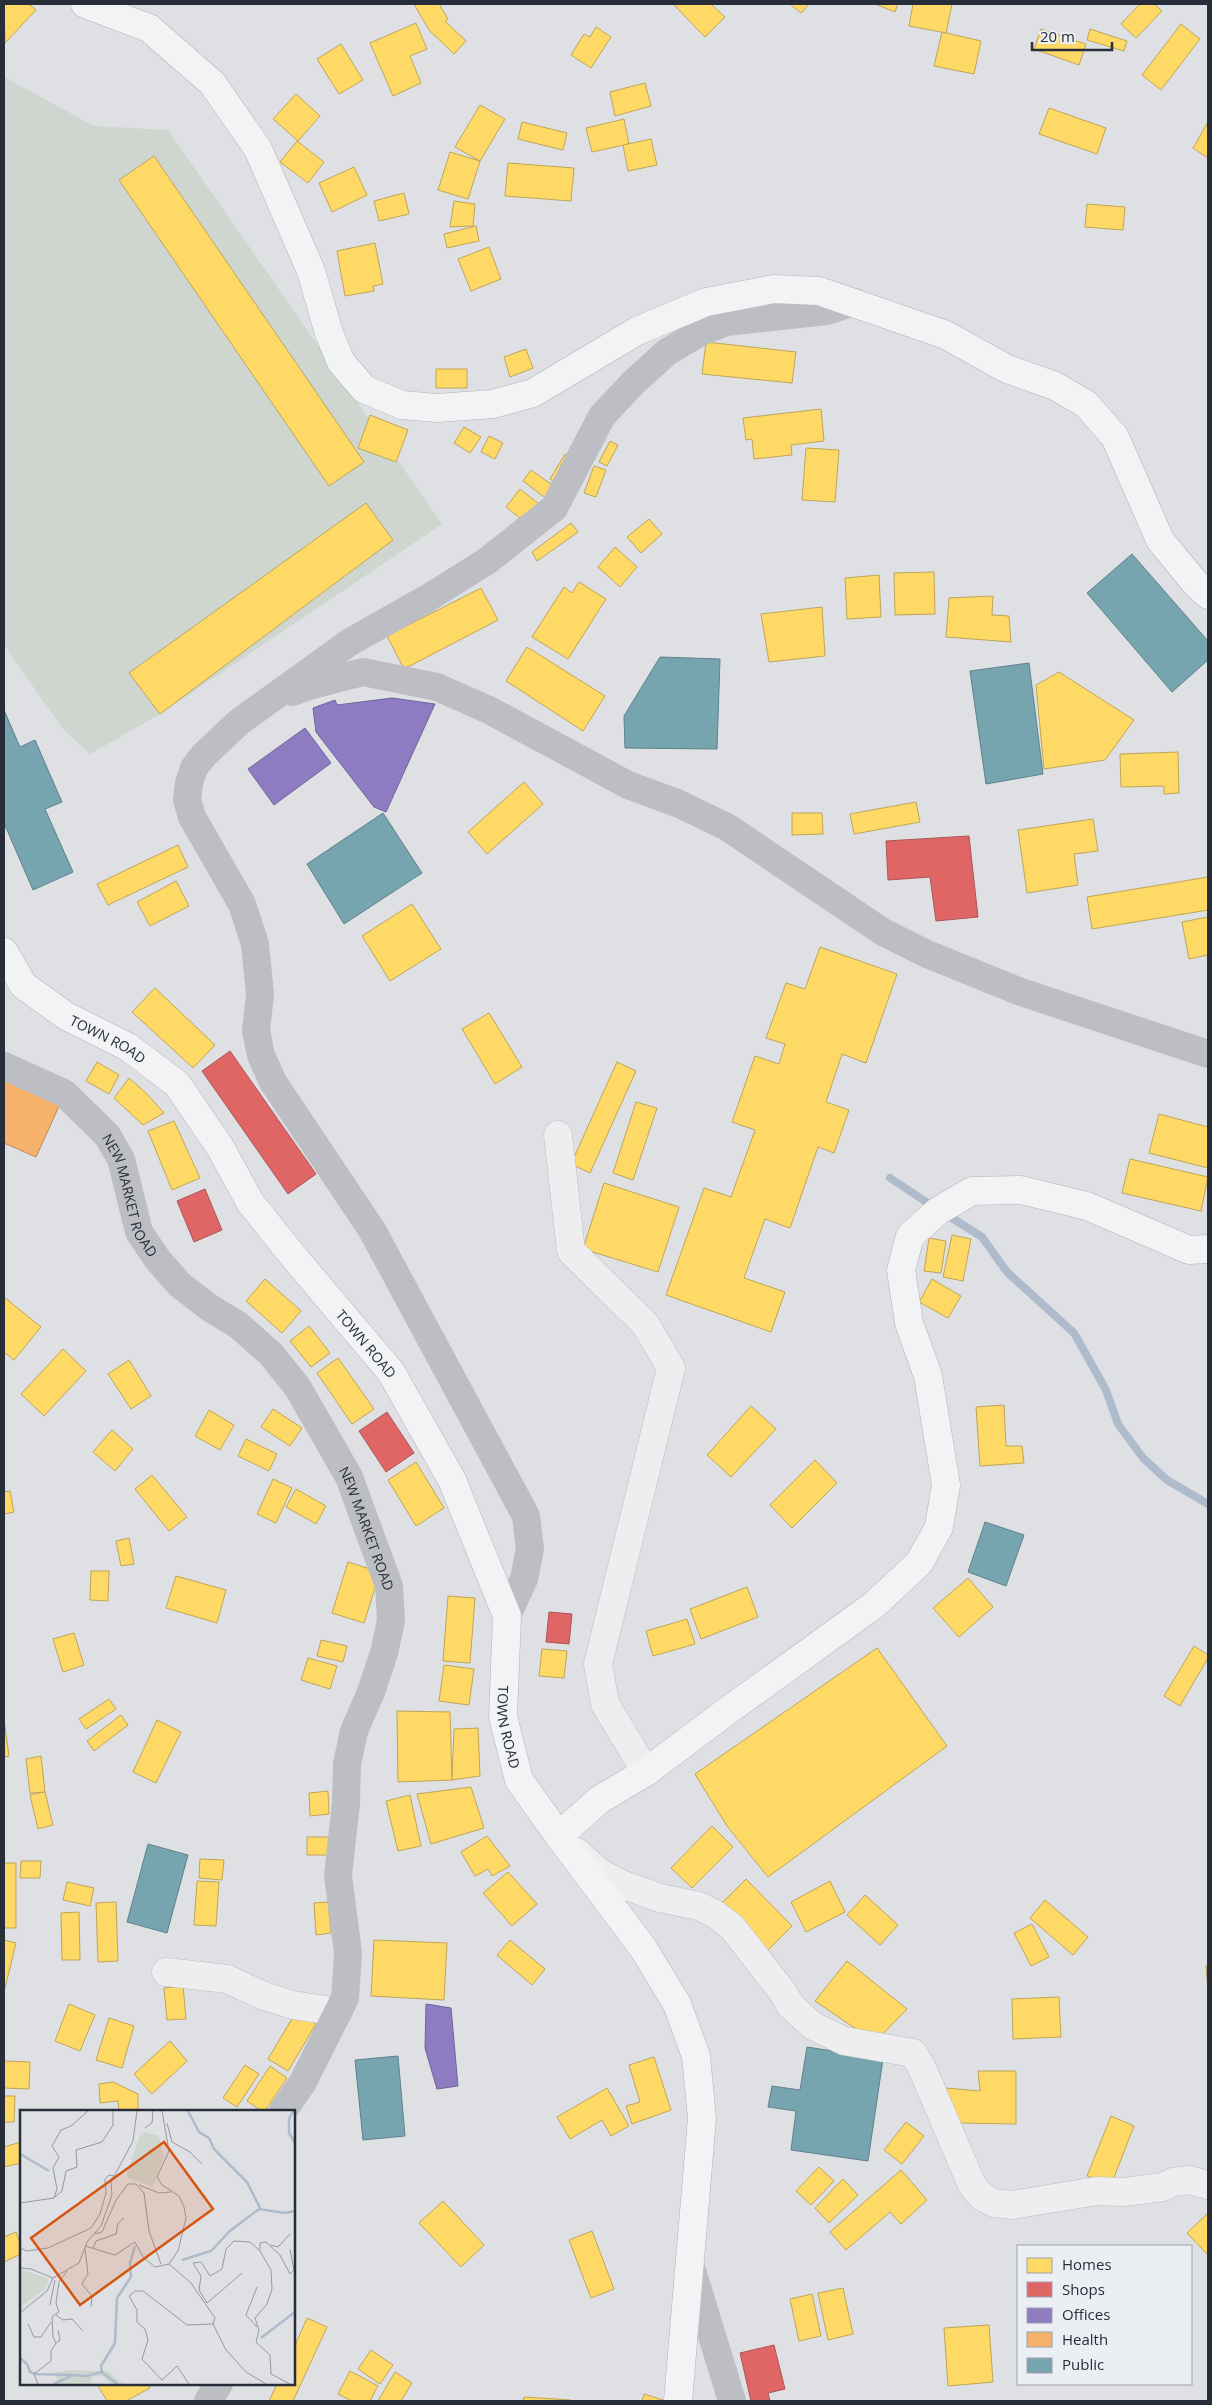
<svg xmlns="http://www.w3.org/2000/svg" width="1212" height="2405" font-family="'Open Sans',sans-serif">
  <rect width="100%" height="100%" fill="#dee0e3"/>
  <polygon fill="#ced6cf" points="4,77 94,126 168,130 442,524 160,714 90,754 63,729 4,645"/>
  <g fill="#ffd966" stroke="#bea559">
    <polygon points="4,4 29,4 36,10 5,43"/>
    <polygon points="414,4 439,4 448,19 445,21 466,41 454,54 429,30"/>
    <polygon points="673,4 711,4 725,17 705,37"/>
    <polygon points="790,4 809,4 801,13"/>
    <polygon points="875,4 898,4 895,12"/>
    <polygon points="913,4 952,4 946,33 909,26"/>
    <polygon points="1140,4 1154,4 1162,11 1136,38 1121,24"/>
    <polygon points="416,23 427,49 410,56 421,83 393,96 370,43"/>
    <polygon points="1181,24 1200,39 1161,90 1142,75"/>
    <polygon points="596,27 611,37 591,68 571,55 584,34 590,37"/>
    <polygon points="1041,29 1086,44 1079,65 1034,49"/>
    <polygon points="1090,29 1127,41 1124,51 1087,40"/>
    <polygon points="942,32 981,41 974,74 934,66"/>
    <polygon points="341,44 363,80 339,94 317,59"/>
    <polygon points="645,83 651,106 615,116 610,92"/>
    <polygon points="296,94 320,116 298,141 273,119"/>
    <polygon points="480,105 505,119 480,161 455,147"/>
    <polygon points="1049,108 1106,128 1097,154 1039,134"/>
    <polygon points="624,119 629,144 592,152 586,128"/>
    <polygon points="522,122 567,133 563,150 518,139"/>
    <polygon points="1208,122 1208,158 1193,148"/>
    <polygon points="651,139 657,165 628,171 623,145"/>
    <polygon points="297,141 324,162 308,183 280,162"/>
    <polygon points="450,152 480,161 468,199 438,190"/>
    <polygon points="154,156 364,462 329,486 119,180"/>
    <polygon points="508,163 574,168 571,201 505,196"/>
    <polygon points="354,167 367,195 332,212 319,183"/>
    <polygon points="404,193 409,214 379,221 374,201"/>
    <polygon points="454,201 475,204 473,226 450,227"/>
    <polygon points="1087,204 1125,207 1123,230 1085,227"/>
    <polygon points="476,226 479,241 447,248 444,234"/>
    <polygon points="375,243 383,284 373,286 374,291 345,296 337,251"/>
    <polygon points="489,247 501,279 471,291 458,259"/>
    <polygon points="706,342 796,352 792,383 702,374"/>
    <polygon points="526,349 533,368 510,377 504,357"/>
    <rect x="436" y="369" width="31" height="19"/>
    <polygon points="821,409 824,441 791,445 792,455 754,459 752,439 746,440 743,418"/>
    <polygon points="370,415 408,430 396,462 358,448"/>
    <polygon points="464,427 481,437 470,453 454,443"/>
    <polygon points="489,436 503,443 495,459 481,452"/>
    <polygon points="610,441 618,445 607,466 599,462"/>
    <polygon points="806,448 839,450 835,502 802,500"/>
    <polygon points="565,454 576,460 561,486 550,479"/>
    <polygon points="594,466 606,470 596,497 584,493"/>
    <polygon points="531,470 559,490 551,502 523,481"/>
    <polygon points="520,489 543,507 529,525 506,507"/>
    <polygon points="366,503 393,540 160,714 129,673"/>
    <polygon points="649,519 662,534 641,553 627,537"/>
    <polygon points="571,523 578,532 537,561 532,552"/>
    <polygon points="615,547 637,567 620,587 598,567"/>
    <polygon points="934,572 935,614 895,615 894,573"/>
    <polygon points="879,575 881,617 847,619 845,578"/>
    <polygon points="579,582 606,599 568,659 532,637 564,587 572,593"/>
    <polygon points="481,588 498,620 404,669 387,636"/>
    <polygon points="993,596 992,615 1009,616 1011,642 946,637 949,598"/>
    <polygon points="822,607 825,656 769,662 761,614"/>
    <polygon points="527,647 605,696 583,731 506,681"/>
    <polygon points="1059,672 1134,720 1105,760 1044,769 1036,685"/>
    <polygon points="1178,752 1179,793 1164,794 1164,786 1121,787 1120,754"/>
    <polygon points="524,782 543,804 487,854 468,832"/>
    <polygon points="916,802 920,822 854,834 850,814"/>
    <polygon points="792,813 822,813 823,834 792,835"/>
    <polygon points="1093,819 1098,851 1074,854 1078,885 1027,893 1018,830"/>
    <polygon points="178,845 188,867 108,905 97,884"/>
    <polygon points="1208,877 1208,910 1092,929 1087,897"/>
    <polygon points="176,881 189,906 150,926 137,902"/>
    <polygon points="412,904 441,949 390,981 362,936"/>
    <polygon points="1208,917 1208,955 1189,959 1182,922"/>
    <polygon points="820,947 897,974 866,1063 842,1054 826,1102 849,1110 834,1153 818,1147 790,1228 765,1219 744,1278 785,1292 771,1332 666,1295 704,1188 731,1197 755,1130 732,1122 755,1056 779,1064 785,1044 766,1038 786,983 805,989"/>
    <polygon points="155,988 215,1045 193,1068 132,1012"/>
    <polygon points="489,1013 522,1067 495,1084 462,1029"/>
    <polygon points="97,1062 119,1075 109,1094 86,1081"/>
    <polygon points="617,1062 636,1071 590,1173 571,1164"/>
    <polygon points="129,1078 147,1094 164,1113 143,1125 114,1098"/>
    <polygon points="636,1102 657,1108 633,1180 613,1173"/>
    <polygon points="1159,1114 1208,1127 1208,1168 1149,1153"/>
    <polygon points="174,1121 200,1178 172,1190 148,1131"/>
    <polygon points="1130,1159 1208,1177 1201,1211 1122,1193"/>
    <polygon points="604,1183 679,1207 658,1272 583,1249"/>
    <polygon points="952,1235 971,1239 963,1281 943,1277"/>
    <polygon points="929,1238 946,1241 941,1273 924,1271"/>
    <polygon points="265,1279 301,1311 282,1333 246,1301"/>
    <polygon points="932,1279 961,1296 948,1318 919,1302"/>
    <polygon points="4,1297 41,1327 14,1360 4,1352"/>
    <polygon points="309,1326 330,1353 311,1367 290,1341"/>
    <polygon points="63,1349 86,1371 44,1416 21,1394"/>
    <polygon points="338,1358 374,1409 352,1424 317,1373"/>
    <polygon points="129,1360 151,1396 131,1409 108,1374"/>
    <polygon points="1004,1405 1006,1446 1022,1446 1024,1463 980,1466 976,1407"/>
    <polygon points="751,1406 776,1429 731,1477 707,1455"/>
    <polygon points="273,1409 302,1428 290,1446 261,1427"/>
    <polygon points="209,1410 234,1425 220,1450 195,1436"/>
    <polygon points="112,1430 133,1449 115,1471 93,1452"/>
    <polygon points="246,1439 277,1454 269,1471 238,1456"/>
    <polygon points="815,1460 837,1483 792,1528 770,1505"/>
    <polygon points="416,1462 444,1508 416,1526 388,1480"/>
    <polygon points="152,1475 187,1517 169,1531 135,1489"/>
    <polygon points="273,1479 292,1488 276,1523 257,1514"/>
    <polygon points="296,1489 326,1506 316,1524 286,1507"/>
    <polygon points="10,1491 14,1512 4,1514 4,1492"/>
    <polygon points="129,1538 134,1564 121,1566 116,1541"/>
    <polygon points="348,1562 380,1572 364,1623 332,1613"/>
    <polygon points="91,1571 109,1571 108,1601 90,1600"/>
    <polygon points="176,1576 226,1590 217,1623 166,1608"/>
    <polygon points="968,1578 993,1607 959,1637 933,1608"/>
    <polygon points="747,1587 758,1617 701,1639 690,1609"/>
    <polygon points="448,1596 475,1598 470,1663 443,1661"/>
    <polygon points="687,1619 695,1644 653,1656 646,1631"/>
    <polygon points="74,1633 84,1665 63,1672 53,1639"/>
    <polygon points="321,1640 347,1646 343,1662 317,1656"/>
    <polygon points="1194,1646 1208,1655 1208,1658 1180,1706 1164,1696"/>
    <polygon points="877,1648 947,1746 768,1877 727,1826 695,1774"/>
    <polygon points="542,1649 567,1651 564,1678 539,1676"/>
    <polygon points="308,1658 337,1666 330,1689 301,1680"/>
    <polygon points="444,1665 474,1669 469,1705 439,1701"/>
    <polygon points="109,1699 116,1709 86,1729 79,1719"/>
    <polygon points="397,1711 450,1712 452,1780 398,1782"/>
    <polygon points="121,1715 128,1725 94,1751 87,1741"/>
    <polygon points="4,1719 9,1756 4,1757"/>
    <polygon points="157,1720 181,1732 156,1783 133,1772"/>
    <polygon points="478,1728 480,1776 452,1780 454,1729"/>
    <polygon points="41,1756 45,1792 30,1793 26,1759"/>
    <polygon points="471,1787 484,1828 431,1844 417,1794"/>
    <polygon points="328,1791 329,1814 310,1816 309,1793"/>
    <polygon points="45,1792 53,1825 38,1829 30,1795"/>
    <polygon points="410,1795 421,1846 398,1851 386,1801"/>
    <polygon points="712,1826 733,1847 692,1888 671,1868"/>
    <polygon points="487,1836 510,1866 492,1876 488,1869 475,1876 461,1852"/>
    <polygon points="307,1837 332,1837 333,1855 307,1855"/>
    <polygon points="200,1859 224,1860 222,1880 199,1878"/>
    <polygon points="21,1861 41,1861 40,1878 20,1878"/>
    <rect x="4" y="1863" width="12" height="65"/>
    <polygon points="508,1872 537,1904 512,1926 483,1893"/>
    <polygon points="746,1879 792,1926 766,1952 720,1905"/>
    <polygon points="197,1881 219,1882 216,1926 194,1925"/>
    <polygon points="830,1881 845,1912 806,1932 791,1902"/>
    <polygon points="67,1882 94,1888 90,1906 63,1900"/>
    <polygon points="865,1895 898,1925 880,1945 847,1915"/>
    <polygon points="1045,1900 1088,1937 1073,1955 1030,1918"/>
    <polygon points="116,1902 118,1961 98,1962 96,1903"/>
    <polygon points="328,1902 331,1933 316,1935 314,1903"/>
    <polygon points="79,1912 80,1960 62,1960 61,1913"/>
    <polygon points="1032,1924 1049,1957 1031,1966 1014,1933"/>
    <polygon points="4,1940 16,1943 5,1988 4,1988"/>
    <polygon points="374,1940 447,1943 444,2000 371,1996"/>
    <polygon points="510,1940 545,1969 532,1985 497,1955"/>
    <polygon points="847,1961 907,2009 875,2042 815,2001"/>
    <polygon points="1206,1966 1208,1966 1208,1990"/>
    <polygon points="183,1986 186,2019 167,2020 164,1988"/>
    <polygon points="1059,1997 1061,2037 1013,2039 1012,1999"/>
    <polygon points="69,2004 95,2015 80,2051 55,2041"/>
    <polygon points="296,2012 316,2024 288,2071 268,2059"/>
    <polygon points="109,2018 134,2026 122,2068 96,2060"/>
    <polygon points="170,2041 187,2061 152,2094 134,2074"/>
    <polygon points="654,2057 671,2110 632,2124 626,2106 640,2102 629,2065"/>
    <polygon points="4,2061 30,2062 29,2089 4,2088"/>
    <polygon points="245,2065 259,2074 237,2107 223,2098"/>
    <polygon points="270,2066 287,2078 265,2111 262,2111 247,2101"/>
    <polygon points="978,2071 1016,2071 1016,2124 958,2123 946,2088 980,2091"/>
    <polygon points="113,2082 138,2094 138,2111 119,2111 118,2101 100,2103 99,2084"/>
    <polygon points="607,2088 629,2126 611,2136 602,2120 570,2139 557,2117"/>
    <polygon points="4,2096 15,2096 14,2122 4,2122"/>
    <polygon points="1111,2116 1134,2126 1111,2185 1087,2176"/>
    <polygon points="906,2122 924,2136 902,2164 884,2150"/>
    <polygon points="21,2142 21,2163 4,2167 4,2147"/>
    <polygon points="819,2167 834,2181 811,2205 796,2191"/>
    <polygon points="901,2170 927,2200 901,2224 890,2212 846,2250 830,2232"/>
    <polygon points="843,2179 858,2195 829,2223 815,2208"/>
    <polygon points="443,2201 484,2245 461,2267 419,2223"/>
    <polygon points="1208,2213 1208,2252 1207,2254 1187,2233"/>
    <polygon points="592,2231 614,2289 591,2298 569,2240"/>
    <polygon points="16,2232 21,2246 21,2254 4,2262 4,2237"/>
    <polygon points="843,2288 853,2334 828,2340 818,2293"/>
    <polygon points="812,2294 821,2336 799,2341 790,2299"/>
    <polygon points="307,2318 327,2327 293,2401 269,2401 277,2384 294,2384 294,2348"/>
    <polygon points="989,2325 993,2382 948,2386 944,2328"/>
    <polygon points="371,2350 393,2365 380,2384 358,2369"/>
    <polygon points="350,2371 378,2386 370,2401 352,2401 338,2394"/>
    <polygon points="395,2372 412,2383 401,2401 378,2401"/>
    <polygon points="97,2384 148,2384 150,2388 126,2401 107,2401"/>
    <polygon points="644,2394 663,2400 663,2401 642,2401"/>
    <polygon points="524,2397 571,2400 571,2401 523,2401"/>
  </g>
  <g fill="#e06666" stroke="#a95559">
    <polygon points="969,836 978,917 936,921 930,877 888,880 886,841"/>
    <polygon points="230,1051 316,1174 288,1194 202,1071"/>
    <polygon points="205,1189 222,1230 194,1242 177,1201"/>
    <polygon points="387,1412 414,1453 386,1472 359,1431"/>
    <polygon points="549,1612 572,1614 569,1644 546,1642"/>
    <polygon points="774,2345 785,2389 768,2393 770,2401 751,2401 740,2353"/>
  </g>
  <g fill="#8e7cc3" stroke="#6f649a">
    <polygon points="392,698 435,704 386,812 374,807 316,732 313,708 335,700 337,705"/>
    <polygon points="305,728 331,763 274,805 248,769"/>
    <polygon points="426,2004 451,2008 458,2086 437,2089 425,2048"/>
  </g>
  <polygon fill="#f6b26b" stroke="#b88a5c" points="4,1079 60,1104 36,1157 4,1143"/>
  <g fill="#76a5af" stroke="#5f818c">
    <polygon points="1132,554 1208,641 1208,660 1172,692 1087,593"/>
    <polygon points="660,657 720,659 717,749 625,748 624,716"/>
    <polygon points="1029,663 1043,774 986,784 970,671"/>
    <polygon points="4,710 20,747 35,740 62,802 45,809 73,872 33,890 4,823"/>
    <polygon points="383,813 422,873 344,924 307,864"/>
    <polygon points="985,1522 1024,1535 1006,1586 968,1572"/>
    <polygon points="148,1844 188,1855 167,1933 127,1922"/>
    <polygon points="807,2047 883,2059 868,2161 791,2150 796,2111 768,2107 772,2086 800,2090"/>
    <polygon points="398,2056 405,2136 363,2140 355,2060"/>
  </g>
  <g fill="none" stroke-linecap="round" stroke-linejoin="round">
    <g stroke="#aebbcc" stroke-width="8">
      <polyline points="890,1178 934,1207"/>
      <polyline points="944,1213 982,1237 1007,1272 1074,1333 1106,1390 1118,1424 1143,1458 1167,1480 1208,1504"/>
    </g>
    <defs>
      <g id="street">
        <polyline points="558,1135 571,1251 646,1325 671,1368 598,1664 605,1704 646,1772"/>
        <polyline points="577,1852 599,1872 621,1884 660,1898 699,1906 715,1914 732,1927 782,1991 791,2006 813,2026 844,2041 913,2053 922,2068 972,2185 981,2196 994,2203 1012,2205 1097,2191 1124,2192 1163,2187 1173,2182 1189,2180 1208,2185"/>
        <polyline points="166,1972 227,1979 264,1996 293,2005 338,2012"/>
      </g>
      <g id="highway">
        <polyline points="85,4 149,28 212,83 258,149 311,271 329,333 341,362 364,389 402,405 437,408 493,404 533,393 637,331 706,302 774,289 819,291 946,335 1007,369 1055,386 1086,404 1115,437 1160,540 1196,584 1208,595"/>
        <path id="s2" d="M 4,952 L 23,985 L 66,1016 L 128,1047 L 177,1084 L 220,1147 L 250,1202 L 293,1256 L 391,1372 L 452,1480 L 507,1616 L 503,1717 L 519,1780 L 559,1836 L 643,1948 L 677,2004 L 696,2056 L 702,2118 L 678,2401"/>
        <polyline points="559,1836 599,1800 646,1772 726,1712 874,1605 919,1563 939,1527 946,1485 928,1376 909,1323 901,1270 910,1236 938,1211 972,1191 1021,1190 1087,1206 1189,1250 1208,1249"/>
      </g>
    </defs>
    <use href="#street" stroke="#bcbec1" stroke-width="29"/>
    <use href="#highway" stroke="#b1b3b7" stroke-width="29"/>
    <use href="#street" stroke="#eeeef0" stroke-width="28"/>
    <g stroke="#bdbec3" stroke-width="28">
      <polyline points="293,692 309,686 363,672 437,687 489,710 628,785 677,803 727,827 883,932 927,954 1021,992 1208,1054"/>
      <path id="s1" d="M 4,1066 L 64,1093 L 107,1135 L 121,1159 L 139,1232 L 158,1260 L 180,1285 L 210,1308 L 238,1325 L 271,1354 L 298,1388 L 349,1477 L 389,1586 L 391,1621 L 384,1653 L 371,1692 L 354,1731 L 347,1764 L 346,1803 L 338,1875 L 348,1953 L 345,1998 L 303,2082 L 283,2111"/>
      <polyline points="507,1616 524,1579 530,1549 526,1516 372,1230 273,1082 261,1055 256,1031 260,994 255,944 242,904 192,817 187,800 189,783 194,768 203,756 239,722 350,642 428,598 487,561 554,508 602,416 633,383 667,352 701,332 726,322 827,311 855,302"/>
      <polyline points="691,2267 732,2401"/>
      <polyline points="208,2401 219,2384"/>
    </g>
    <use href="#highway" stroke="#f2f3f4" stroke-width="28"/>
  </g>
  <g text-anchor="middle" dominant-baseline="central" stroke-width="5" stroke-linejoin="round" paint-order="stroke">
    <g font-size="14" fill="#282d3a" stroke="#ebeef3">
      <text stroke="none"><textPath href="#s2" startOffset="139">TOWN ROAD</textPath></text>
      <text stroke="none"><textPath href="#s1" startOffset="191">NEW MARKET ROAD</textPath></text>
      <text stroke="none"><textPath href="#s2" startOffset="544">TOWN ROAD</textPath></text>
      <text stroke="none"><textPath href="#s1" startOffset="611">NEW MARKET ROAD</textPath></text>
      <text stroke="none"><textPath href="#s2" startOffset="964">TOWN ROAD</textPath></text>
    </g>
  </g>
  <g transform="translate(20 2110)">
    <rect width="275" height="275" fill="#dee0e3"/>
    <path d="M 124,22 L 139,26 L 144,46 L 133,77 L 106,67 L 120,25 ZM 2,160 L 27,168 L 28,172 L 25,179 L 0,197 ZM 52,260 L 89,262 L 103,274 L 91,274 L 82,266 L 73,266 L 70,274 L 37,274 L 36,262 Z" fill="#ced6cf"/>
    <path fill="none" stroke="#aebbcc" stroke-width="2.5" d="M 168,1 L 179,22 L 189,28 L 194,39 L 227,72 L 240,98M 273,1 L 269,9 L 269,23 L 275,33M 0,44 L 29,61M 162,150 L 191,141 L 210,121 L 239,99 L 265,103 L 275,101M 241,228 L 275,202M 0,248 L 7,254 L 10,262 L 16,264 L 52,265M 34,274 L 53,265 L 67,266 L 81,262M 97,274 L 82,262 L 81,256 L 95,233 L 97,188 L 111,167 L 110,153 L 115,136"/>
    <path fill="none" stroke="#95989f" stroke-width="1" d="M 147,13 L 152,32 L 170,42 L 182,54M 125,18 L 132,13 L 133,1M 119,75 L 139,83 L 151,82M 35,87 L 42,81 L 46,61 L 57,57 L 56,40 L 82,32 L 93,15 L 93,1M 0,93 L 34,88 L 37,79 L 33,58 L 39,47 L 32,36 L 41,20 L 51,16 L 68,1M 75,124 L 82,122 L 96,90 L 108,74 L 116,74 L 124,83 L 129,121 L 141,154M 251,135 L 258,137 L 270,124M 65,136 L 95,145 L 115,132 L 123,147 L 135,157 L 149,154 L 158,141 L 166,108 L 164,97 L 159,86 L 142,75 L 137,67 L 149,41 L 142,1M 0,138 L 7,141 L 28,138 L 71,118 L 80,104 L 86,83 L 85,69 L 89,65 L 94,66M 73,138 L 76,131 L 96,124 L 98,113 L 104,108M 65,139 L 68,164 L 62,174 L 72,186 L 71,197M 149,154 L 171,173 L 195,208 L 193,214 L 206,240 L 226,262 L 246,274M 0,158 L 11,159 L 33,168M 237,177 L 226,205 L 237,217M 187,193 L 179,180 L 181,166 L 173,153 L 181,152 L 190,166 L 202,159 L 206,139 L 214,131 L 230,132 L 239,140M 187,193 L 222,163M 30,195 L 35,170M 0,203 L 27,181 L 33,168 L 59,153 L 67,132 L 81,116 L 92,85 L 91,72 L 113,31 L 117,1M 36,205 L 43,210 L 52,209 L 63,221M 8,214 L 14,227 L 21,227 L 31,212M 38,220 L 40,230 L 36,233 L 33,227 L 32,207 L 39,202 L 36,193 L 39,172 L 47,161M 18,274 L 14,264 L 31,251 L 31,241 L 36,233M 169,274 L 157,256 L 142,270 L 122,249 L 128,230 L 125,219 L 117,212 L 117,200 L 109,186 L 115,181 L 123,181 L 167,215 L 193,214M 270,274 L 251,264 L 250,245 L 236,232 L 239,220 L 235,208 L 247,194 L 252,179 L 251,160 L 240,141 L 240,133 L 246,132 L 260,145 L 270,164 L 274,160 L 270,139"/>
    <path fill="#d55511" fill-opacity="0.15" stroke="#d55511" stroke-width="2.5" d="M 144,32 L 193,99 L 60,195 L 11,128 Z"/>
    <rect width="275" height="275" fill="none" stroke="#282d3a" stroke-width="2.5"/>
  </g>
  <rect width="1212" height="2405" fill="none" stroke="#282d3a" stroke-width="10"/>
  <rect x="1017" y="2245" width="175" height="140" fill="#ebeef3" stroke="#9da1a9"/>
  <rect x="1027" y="2258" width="25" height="15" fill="#ffd966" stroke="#9da1a9"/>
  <text x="1062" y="2270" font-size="15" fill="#282d3a">Homes</text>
  <rect x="1027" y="2282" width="25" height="15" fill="#e06666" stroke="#9da1a9"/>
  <text x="1062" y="2295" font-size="15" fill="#282d3a">Shops</text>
  <rect x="1027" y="2308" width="25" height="15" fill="#8e7cc3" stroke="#9da1a9"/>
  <text x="1062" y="2320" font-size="15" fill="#282d3a">Offices</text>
  <rect x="1027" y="2332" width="25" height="15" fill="#f6b26b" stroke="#9da1a9"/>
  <text x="1062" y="2345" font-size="15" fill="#282d3a">Health</text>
  <rect x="1027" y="2358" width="25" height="15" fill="#76a5af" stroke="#9da1a9"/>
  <text x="1062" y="2370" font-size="15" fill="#282d3a">Public</text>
  <path d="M1032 42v8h80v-8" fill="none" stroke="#282d3a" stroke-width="2.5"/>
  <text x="1040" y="42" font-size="15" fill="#282d3a" stroke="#ebeef3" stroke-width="4" paint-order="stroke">20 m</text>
</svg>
